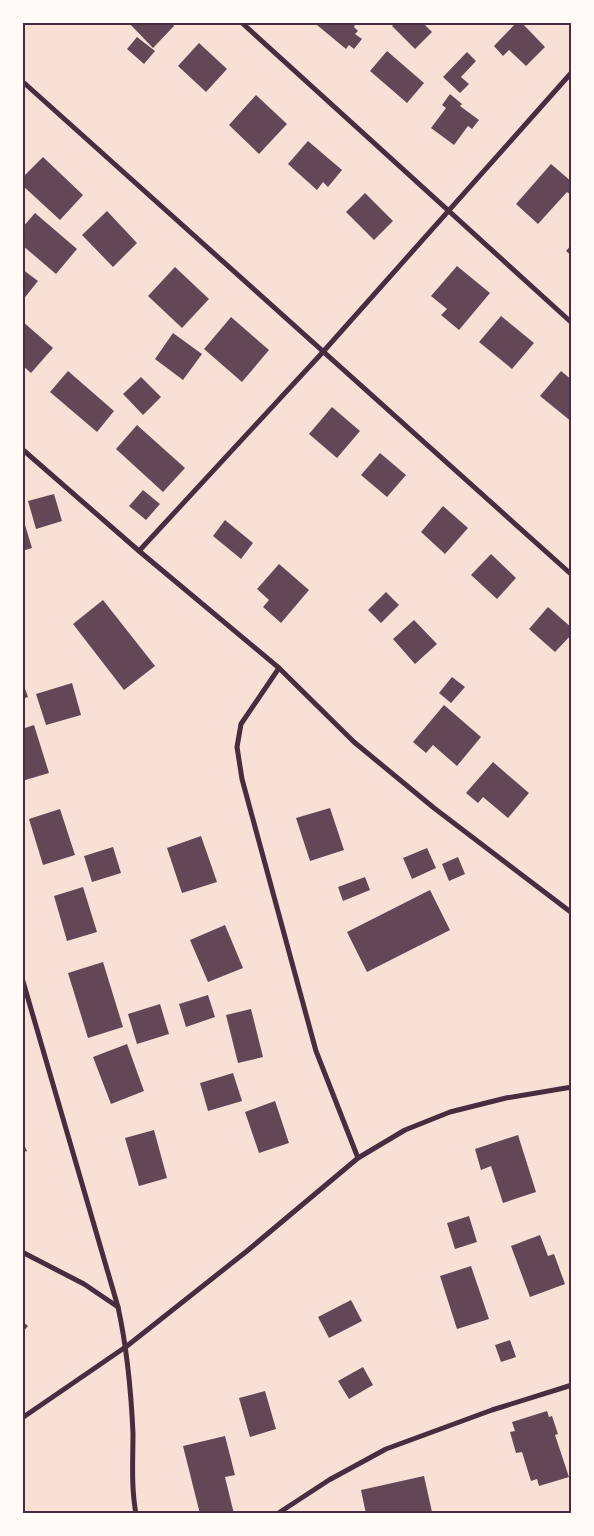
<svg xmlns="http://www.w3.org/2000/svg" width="594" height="1536" font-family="Inter,sans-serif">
  <rect width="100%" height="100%" fill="#f7e1d7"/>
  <g fill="#644757">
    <polygon points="128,22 171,22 174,26 153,48"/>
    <polygon points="319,22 356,22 354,27 358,31 355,34 362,39 354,49 349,45 346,49 317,25"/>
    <polygon points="396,22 422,22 432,32 415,49 392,26"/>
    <polygon points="517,22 521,22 545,47 526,66 509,50 503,56 494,46"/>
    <polygon points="137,37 155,51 144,64 127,49"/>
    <polygon points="199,43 227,69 206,92 178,66"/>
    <polygon points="387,51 424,83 407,103 370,71"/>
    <polygon points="467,52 476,61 461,77 469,84 460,93 443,77"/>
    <polygon points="450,94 462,104 460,106 479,120 472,129 468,126 454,145 431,128 446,108 442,105"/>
    <polygon points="256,95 287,124 259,154 229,125"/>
    <polygon points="308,141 342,170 328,187 323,182 317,190 288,164"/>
    <polygon points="43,157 83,195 60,220 22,185 22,178"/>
    <polygon points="551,164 572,182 572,196 567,192 538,224 516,204"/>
    <polygon points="365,193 393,221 374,240 346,212"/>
    <polygon points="107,211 137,243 113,267 82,235"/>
    <polygon points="35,213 77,249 56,274 22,245 22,228"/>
    <polygon points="572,244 572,256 566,251"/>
    <polygon points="457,266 490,293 459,330 441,315 447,309 431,296"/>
    <polygon points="175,267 209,299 182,328 148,296"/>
    <polygon points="22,269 38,281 22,301"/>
    <polygon points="501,316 534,343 512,369 479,342"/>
    <polygon points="231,317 269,350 242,382 204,349"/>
    <polygon points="22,321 53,348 31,373 22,365"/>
    <polygon points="173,333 202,354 183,380 155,359"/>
    <polygon points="68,371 114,411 97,432 50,392"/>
    <polygon points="561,371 572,380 572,422 540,396"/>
    <polygon points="141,377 161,397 143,415 123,394"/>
    <polygon points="332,407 360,431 337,458 309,434"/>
    <polygon points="137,425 185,468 163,492 116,449"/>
    <polygon points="380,453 406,475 387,497 361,475"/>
    <polygon points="143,490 160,504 146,520 129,506"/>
    <polygon points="54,494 62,521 36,529 28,501"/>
    <polygon points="443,506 468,528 445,554 421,532"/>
    <polygon points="225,520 253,543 241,559 213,536"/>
    <polygon points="25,525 32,548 22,551 22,526"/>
    <polygon points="491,554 516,578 497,599 471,575"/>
    <polygon points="279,564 309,590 281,623 263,607 269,600 257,589"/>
    <polygon points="386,592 399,605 381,623 368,610"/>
    <polygon points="103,600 155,666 124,690 73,624"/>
    <polygon points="548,607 572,628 572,634 555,652 529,629"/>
    <polygon points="414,620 437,644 415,664 393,639"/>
    <polygon points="452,677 465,687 451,703 439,693"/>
    <polygon points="22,680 28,697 22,699"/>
    <polygon points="72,683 81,715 46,725 36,694"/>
    <polygon points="444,705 481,737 457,766 433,745 426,753 413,742"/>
    <polygon points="34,725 49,773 22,781 22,729"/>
    <polygon points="493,762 529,793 508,818 483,797 478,803 466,793"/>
    <polygon points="330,808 344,850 310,861 296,818"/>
    <polygon points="60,809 75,855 43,865 29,819"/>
    <polygon points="201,836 217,882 182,893 167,848"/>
    <polygon points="113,847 121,873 92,882 84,856"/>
    <polygon points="427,848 436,868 412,879 403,858"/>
    <polygon points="458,857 465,874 449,881 442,864"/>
    <polygon points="365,877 370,890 343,901 338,887"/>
    <polygon points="83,887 97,932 67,941 54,896"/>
    <polygon points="430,890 450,930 367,972 347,932"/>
    <polygon points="225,925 243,968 208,982 190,940"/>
    <polygon points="103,962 123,1027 88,1038 68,973"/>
    <polygon points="208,995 215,1017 186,1027 179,1004"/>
    <polygon points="160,1004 169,1034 137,1044 128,1014"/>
    <polygon points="251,1009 263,1057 238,1063 226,1015"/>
    <polygon points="127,1044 144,1091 111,1104 93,1057"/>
    <polygon points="233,1073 242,1101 208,1111 200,1083"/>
    <polygon points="275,1101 289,1143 259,1153 245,1112"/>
    <polygon points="154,1130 167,1178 139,1186 125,1138"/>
    <polygon points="518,1135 536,1192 503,1203 491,1166 481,1170 475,1149"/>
    <polygon points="22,1141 27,1151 22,1153"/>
    <polygon points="469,1216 477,1242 455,1249 447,1223"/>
    <polygon points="540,1235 548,1256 554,1254 565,1284 530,1297 511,1246"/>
    <polygon points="471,1266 489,1319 457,1329 440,1276"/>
    <polygon points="351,1300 362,1321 329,1338 318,1317"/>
    <polygon points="22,1321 28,1326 22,1333"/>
    <polygon points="510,1340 516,1357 501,1362 495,1345"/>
    <polygon points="363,1367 373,1385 349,1399 338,1381"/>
    <polygon points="265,1391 276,1429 250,1437 239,1398"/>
    <polygon points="547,1411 549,1417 552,1416 558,1434 555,1435 569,1477 539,1486 537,1479 531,1481 522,1452 516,1453 510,1432 515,1431 512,1422"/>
    <polygon points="225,1436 235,1475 225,1477 234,1514 200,1514 183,1446"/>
    <polygon points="424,1476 432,1512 366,1514 361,1490"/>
  </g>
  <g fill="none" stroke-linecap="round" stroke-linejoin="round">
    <g stroke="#4a2c40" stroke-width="5">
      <polyline points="241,22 572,323"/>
      <polyline points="22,81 572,575"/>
      <polyline points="22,449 139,551 279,668 354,742 434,808 572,913"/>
      <polyline points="139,551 322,353 572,72"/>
      <polyline points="279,668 241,724 237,747 242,779 316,1051 358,1158"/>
      <polyline points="22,978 118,1307"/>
      <path d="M 22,1252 L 84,1284 L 118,1307 C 127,1348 131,1390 133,1433 C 133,1460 131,1487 136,1514"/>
      <polyline points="22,1418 127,1346 247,1251 358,1158 405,1130 450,1112 506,1098 572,1087"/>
      <polyline points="277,1514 329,1480 386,1449 492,1410 572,1385"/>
    </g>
  </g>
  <rect width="594" height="1536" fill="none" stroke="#fffaf5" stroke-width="48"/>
  <rect x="24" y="24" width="546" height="1488" fill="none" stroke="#4a2c40" stroke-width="2"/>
</svg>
